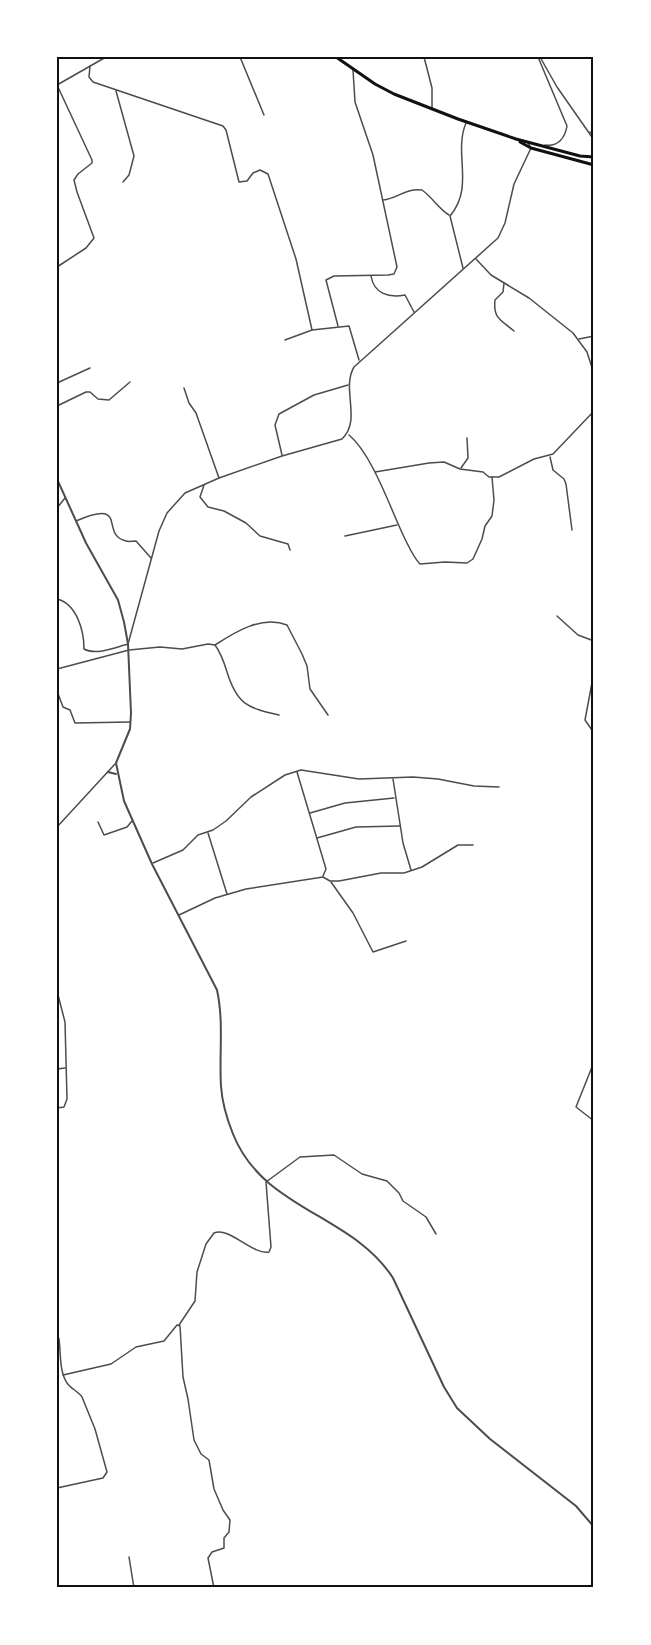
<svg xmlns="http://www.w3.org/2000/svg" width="651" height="1645" font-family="'Noto Sans',sans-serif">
  <rect width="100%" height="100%" fill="#fff"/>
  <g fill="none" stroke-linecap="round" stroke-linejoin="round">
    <g stroke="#4c4c4c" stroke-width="1.5">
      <polyline points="240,57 264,115"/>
      <polyline points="424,57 432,88 432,108"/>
      <path d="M 538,57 L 567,126 C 565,138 558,147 545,145"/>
      <polyline points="540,57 557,87 594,140"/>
      <polyline points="90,66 89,77 93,82 223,126 226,130 239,182 247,181 253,173 260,170 268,174 296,259 312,330"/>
      <polyline points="57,85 92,160 92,163 78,174 74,180 77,192 94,238 86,248 57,267"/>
      <polyline points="57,85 106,57"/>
      <polyline points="116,91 134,156 129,175 123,182"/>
      <polyline points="590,132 594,136"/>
      <path d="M 383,200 C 398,199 404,188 422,190 C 433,198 438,208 449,215"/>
      <polyline points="476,259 491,275 529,298 573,333 587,352 594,374"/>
      <path d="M 463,268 L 450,216 C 475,186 453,154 466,123"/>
      <path d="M 371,276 C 374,294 389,298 405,295 L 414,312"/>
      <path d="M 504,283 L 503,292 L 495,300 C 493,319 501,320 514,331"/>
      <polyline points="338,326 326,280 334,276 388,275 394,274 397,267 373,155 355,102 353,70"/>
      <polyline points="579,339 594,336"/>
      <polyline points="285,340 312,330 349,326 359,360"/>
      <polyline points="57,383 90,368"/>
      <polyline points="184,388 189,403 196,413 219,478"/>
      <polyline points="57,406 86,392 90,392 98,399 109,400 130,382"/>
      <path d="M 349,435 C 373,455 391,511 406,541 C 410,549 414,558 420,564 L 445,562 L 467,563 L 473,559 L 482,539 L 485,526 L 492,516 L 494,500 L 492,477"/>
      <polyline points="282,455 275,425 279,414 314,395 348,385"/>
      <polyline points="550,457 553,470 564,479 566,484 572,530"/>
      <polyline points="461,468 468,458 467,438"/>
      <polyline points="375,472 429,463 444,462 460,469 483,472 489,477 499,477 534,459 553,454 594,411"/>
      <polyline points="204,485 200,497 208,507 224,511 246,523 260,536 288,544 290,550"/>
      <polyline points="57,508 65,498"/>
      <path d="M 76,521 C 130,498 99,535 126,541 C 129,542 132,541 136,541 L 151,558"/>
      <polyline points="345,536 397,525"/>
      <path d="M 57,599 C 77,604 84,631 84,649 C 96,656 116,647 128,644 L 159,531 L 167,513 L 185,493 L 219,478 L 282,456 L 342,439 C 362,420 341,389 354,367 L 498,238 L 505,223 L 514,184 L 531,148 L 528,143"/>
      <polyline points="557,616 578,635 594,641"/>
      <path d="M 215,645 C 235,632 262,615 287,625 L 302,654 L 307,666 L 310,689 L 328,715"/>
      <path d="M 57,669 L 129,650 L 160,647 L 182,649 L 208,644 L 215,645 C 221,653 224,662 227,672 C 237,704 247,708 279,715"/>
      <polyline points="594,672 585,720 594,733"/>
      <polyline points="57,691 63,707 70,710 75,723 130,722"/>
      <polyline points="297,772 326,869 323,876"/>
      <polyline points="393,779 403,843 411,870"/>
      <polyline points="310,813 345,803 394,798"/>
      <polyline points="98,822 104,835 127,827 132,821"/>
      <polyline points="57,827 115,764"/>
      <polyline points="208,833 227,894"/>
      <polyline points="317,838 356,827 400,826"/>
      <polyline points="153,863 183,850 198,835 213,830 226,821 251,797 285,775 301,770 359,779 413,777 438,779 474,786 499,787"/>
      <polyline points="331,882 353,913 373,952 406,941"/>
      <polyline points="179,915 215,898 246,889 323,877 330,881 339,881 381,873 404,873 422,867 458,845 473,845"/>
      <polyline points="57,991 65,1022 67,1099 64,1107 57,1108"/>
      <polyline points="594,1062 576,1107 594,1121"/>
      <polyline points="57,1069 65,1068"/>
      <path d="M 179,1325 L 195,1301 L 197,1272 L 206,1244 L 214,1233 C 229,1226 252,1255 269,1252 L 271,1247 L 266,1182 L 300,1157 L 334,1155 L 362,1174 L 387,1181 L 399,1193 L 403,1201 L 426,1217 L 436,1234"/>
      <path d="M 57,1335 L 59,1339 C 61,1353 59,1371 67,1383 C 71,1389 78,1391 82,1397 L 95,1429 L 107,1472 L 103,1478 L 57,1488"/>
      <polyline points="63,1375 111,1364 136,1347 164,1341 177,1325 180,1326 183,1377 188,1399 194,1440 201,1454 209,1460 214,1489 223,1510 230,1520 229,1532 224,1538 224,1548 212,1552 208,1558 214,1588"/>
      <polyline points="129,1557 134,1588"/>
    </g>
    <g stroke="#4c4c4c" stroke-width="2">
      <path d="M 57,479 L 86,543 L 118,600 L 124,622 L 128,644 L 131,713 L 130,729 L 116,763 L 124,801 L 152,864 L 217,990 C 224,1022 219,1054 221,1086 C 222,1102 227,1119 233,1134 C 263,1210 352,1214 393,1278 L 444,1387 L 457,1408 L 490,1439 L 576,1506 L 594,1527"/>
      <polyline points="108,772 116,774"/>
    </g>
    <g stroke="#111" stroke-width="3">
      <polyline points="336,57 375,84 394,94 458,119 516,139 580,156 594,157"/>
      <polyline points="520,142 531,148 594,165"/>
    </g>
  </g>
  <rect width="651" height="1645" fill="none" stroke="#ffffff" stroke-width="117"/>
  <rect x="58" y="58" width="534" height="1528" fill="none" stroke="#111" stroke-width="2"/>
</svg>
